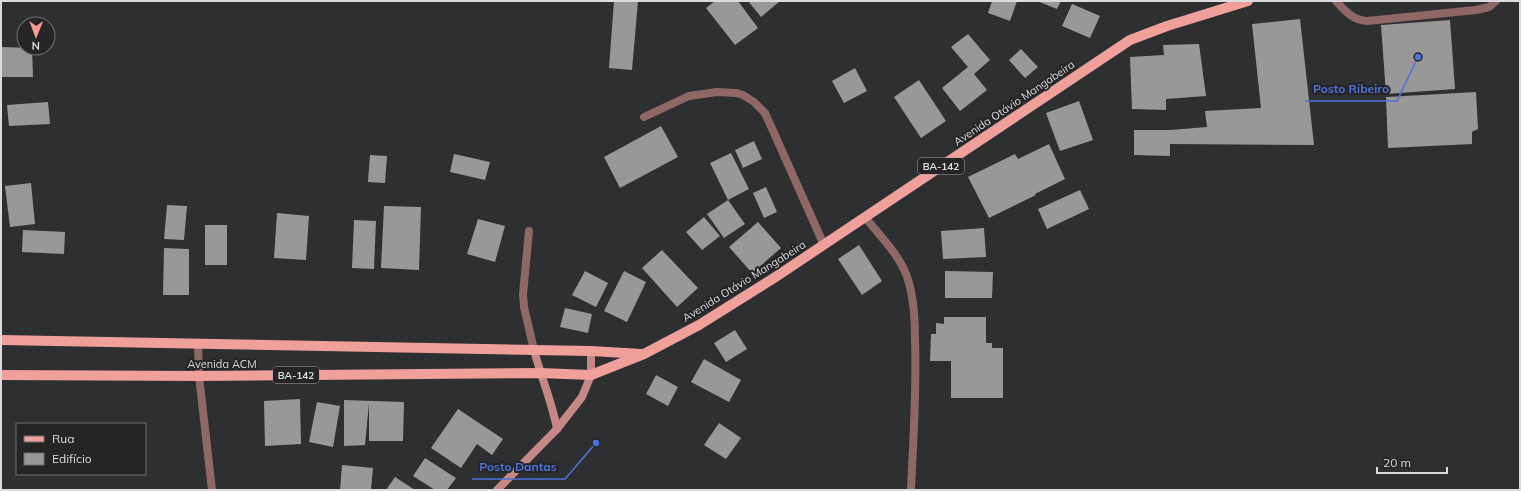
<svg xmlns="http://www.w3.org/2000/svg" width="1521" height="491" font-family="Mulish,sans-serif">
  <rect width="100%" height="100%" fill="#2e2f31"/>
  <g fill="#9a9798">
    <polygon points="614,1 638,1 632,70 609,68"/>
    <polygon points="715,1 738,1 758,28 735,45 706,8"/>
    <polygon points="748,1 780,1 761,17"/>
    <polygon points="992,1 1017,1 1010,21 988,13"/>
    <polygon points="1037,1 1061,1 1057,9"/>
    <polygon points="1072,4 1100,16 1090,38 1062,26"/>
    <polygon points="1300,19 1314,145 1170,144 1170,156 1134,155 1134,130 1170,130 1207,127 1205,111 1261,108 1252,24"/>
    <polygon points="1450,20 1455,89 1386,94 1381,25"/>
    <polygon points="968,34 990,60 974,74 987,90 960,111 942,88 968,67 951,47"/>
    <polygon points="1199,44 1206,96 1166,99 1166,110 1132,109 1130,57 1164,55 1163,45"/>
    <polygon points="1,47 32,48 33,77 1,77"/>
    <polygon points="1021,49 1038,67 1025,78 1009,60"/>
    <polygon points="855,68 867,91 844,103 832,81"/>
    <polygon points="919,80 946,121 921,138 894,97"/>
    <polygon points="1476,92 1478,129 1472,132 1472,144 1388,148 1386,97"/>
    <polygon points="1079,101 1093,140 1060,151 1046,113"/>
    <polygon points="48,102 50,124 9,126 7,105"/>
    <polygon points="661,126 678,157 620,188 604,157"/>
    <polygon points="754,141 762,159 743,168 735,150"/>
    <polygon points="1049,144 1065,179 1035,194 1036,195 989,218 968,177 1015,154 1018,159"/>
    <polygon points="731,153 749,189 728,200 710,163"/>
    <polygon points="454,154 490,162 485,180 450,172"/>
    <polygon points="370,155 387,156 385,183 368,182"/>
    <polygon points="31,183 35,224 10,227 5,186"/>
    <polygon points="766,187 777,212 764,218 753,193"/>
    <polygon points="1080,190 1089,209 1047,229 1038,209"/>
    <polygon points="728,200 745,224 724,238 707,214"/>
    <polygon points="167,205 187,206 184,240 164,239"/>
    <polygon points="384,206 421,207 419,270 381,268"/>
    <polygon points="277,213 309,216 306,260 274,258"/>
    <polygon points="704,217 720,236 702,250 686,232"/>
    <polygon points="478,219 505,226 495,262 467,254"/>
    <polygon points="354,220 376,221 374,269 352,268"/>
    <polygon points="758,222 781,248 752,273 729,247"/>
    <rect x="205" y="225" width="22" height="40"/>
    <polygon points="984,228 986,257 943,259 941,231"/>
    <polygon points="23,230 65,232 64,254 22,252"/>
    <polygon points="859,245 882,281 862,295 838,259"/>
    <polygon points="164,248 189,249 189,295 163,295"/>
    <polygon points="662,250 698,288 677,307 642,268"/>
    <polygon points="585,271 608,283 596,307 572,295"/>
    <polygon points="624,271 646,282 627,322 604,311"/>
    <polygon points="945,271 993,272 992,298 945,298"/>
    <polygon points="565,308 592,314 588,333 560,327"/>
    <polygon points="944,317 986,317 986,343 992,343 992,348 1003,348 1003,398 951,398 951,361 930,361 931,334 936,334 936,323 944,324"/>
    <polygon points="735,330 747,349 726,362 714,343"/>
    <polygon points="704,359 741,380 729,402 691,382"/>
    <polygon points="656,375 678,387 668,406 646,394"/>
    <polygon points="300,399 301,444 265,446 264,401"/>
    <polygon points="344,400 404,402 403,441 369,441 369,403 365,445 344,446"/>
    <polygon points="317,402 340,406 333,447 309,442"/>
    <polygon points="458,409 503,439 492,455 477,444 461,468 431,448"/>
    <polygon points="719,423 741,438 726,459 704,445"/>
    <polygon points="425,458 456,478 447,490 435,490 413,476"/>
    <polygon points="342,465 373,468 371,490 340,490"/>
    <polygon points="395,477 415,490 386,490"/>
  </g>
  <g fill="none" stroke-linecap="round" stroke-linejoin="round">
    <path stroke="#8f6866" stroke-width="8" d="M 1336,1 C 1345,11 1353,20 1367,21 L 1476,10 L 1489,7 L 1496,1"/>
    <g stroke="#8f6866" stroke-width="8">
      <polyline points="644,117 689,96 717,92 736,93 743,95 754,102 765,113 824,245"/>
      <path d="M 865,217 C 879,235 898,253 906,274 C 914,294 915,319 915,340 C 917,390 913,440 911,490"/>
      <polyline points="529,231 523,294 524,307 534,350"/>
      <polyline points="198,343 199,376 212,490"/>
    </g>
    <g stroke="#c58884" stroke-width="8">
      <path d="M 534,350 C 541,377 552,402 557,429"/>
      <polyline points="497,490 557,429 582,397 591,375 591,351"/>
    </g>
    <g stroke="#efa09b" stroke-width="10">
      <polyline points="1,340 591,351 641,354"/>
      <polyline points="1,375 199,376 540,373 591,375 644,354 699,325 774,278 1130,40 1167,26 1248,1"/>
    </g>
  </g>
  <g text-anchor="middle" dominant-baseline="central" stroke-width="4" stroke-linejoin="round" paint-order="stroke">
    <g fill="#252527" stroke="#a5a5a7" stroke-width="1">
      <rect x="918" y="158" width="46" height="16" rx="3"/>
      <rect x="273" y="367" width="46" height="16" rx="3"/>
    </g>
    <g font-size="10" font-weight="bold" fill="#dcdcde">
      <text x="941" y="166">BA-142</text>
      <text x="296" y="375">BA-142</text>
    </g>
    <g font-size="11" fill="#dcdcde" stroke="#252527">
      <text transform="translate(1014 103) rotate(-34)">Avenida Otávio Mangabeira</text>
      <text transform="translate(744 281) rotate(-32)">Avenida Otávio Mangabeira</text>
      <text x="222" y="364">Avenida ACM</text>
    </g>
  </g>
  <path fill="none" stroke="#4d72da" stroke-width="1.5" d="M1418 57L1397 101H1305M596 443L565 479H472"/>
  <g fill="#4d72da" stroke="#252527" stroke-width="1.5">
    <circle cx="1418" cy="57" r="4"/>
    <circle cx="596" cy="443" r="4"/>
  </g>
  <g font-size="12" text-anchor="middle" font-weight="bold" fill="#4d72da" stroke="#252527" stroke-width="4" stroke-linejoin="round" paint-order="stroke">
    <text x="1351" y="93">Posto Ribeiro</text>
    <text x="518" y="471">Posto Dantas</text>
  </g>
  <rect width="1521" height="491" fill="none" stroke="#dcdcde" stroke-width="4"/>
  <rect x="16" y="423" width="130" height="52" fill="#252527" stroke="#6e6e70"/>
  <rect x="24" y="436" width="20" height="6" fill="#efa09b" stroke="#6e6e70"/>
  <text x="52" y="443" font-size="12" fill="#dcdcde">Rua</text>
  <rect x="24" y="453" width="20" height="12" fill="#9a9798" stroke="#6e6e70"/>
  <text x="52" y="463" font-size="12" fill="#dcdcde">Edifício</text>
  <g transform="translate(36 36) rotate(181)"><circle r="19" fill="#252527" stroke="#6e6e70"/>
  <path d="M0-3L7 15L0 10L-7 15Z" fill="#f59d8e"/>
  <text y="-6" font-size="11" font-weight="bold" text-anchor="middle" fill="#dcdcde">N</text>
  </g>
  <path d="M1377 467v6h70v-6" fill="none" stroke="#dcdcde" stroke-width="2"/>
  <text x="1383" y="467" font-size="12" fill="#dcdcde" stroke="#252527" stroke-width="3" paint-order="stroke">20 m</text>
</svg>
